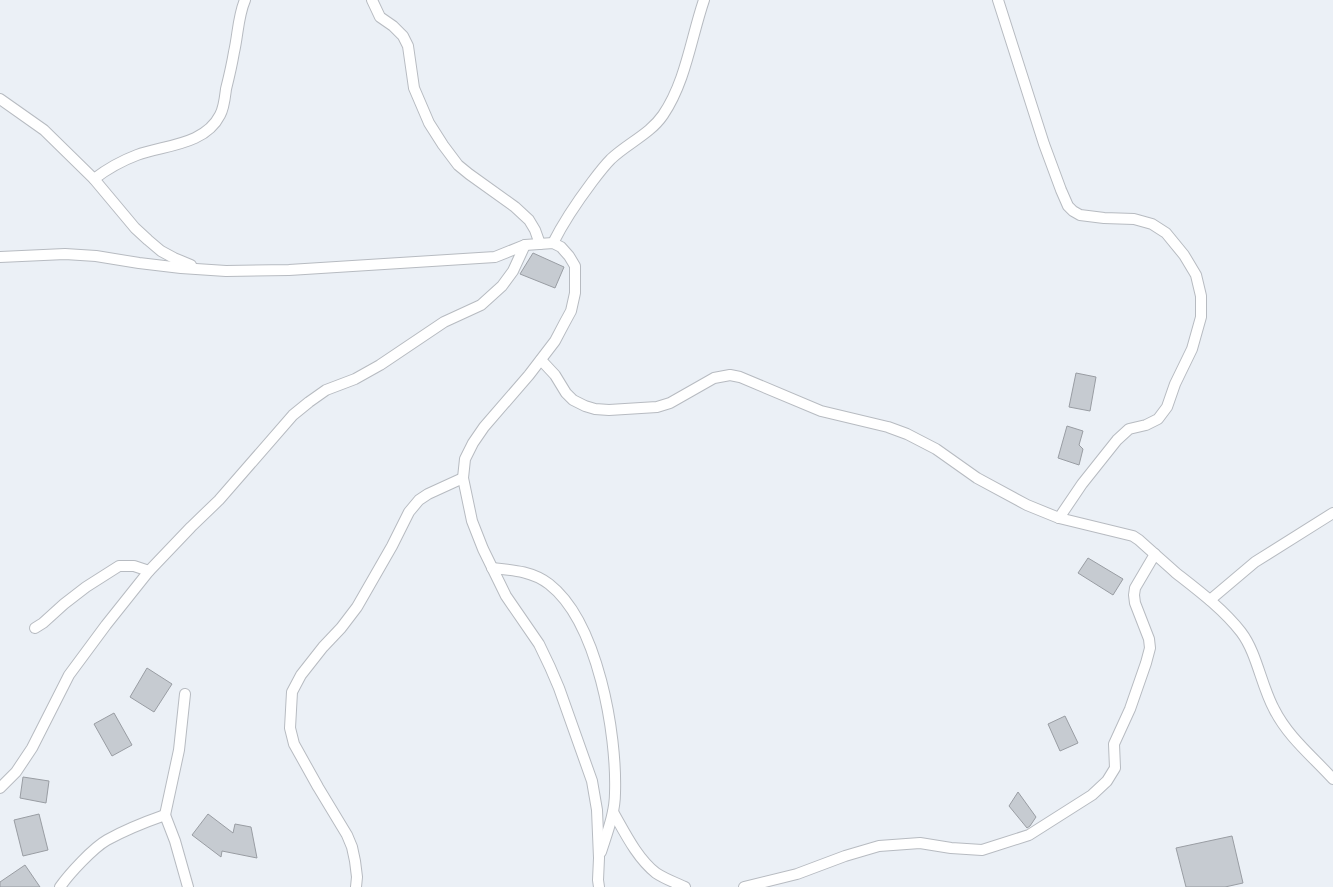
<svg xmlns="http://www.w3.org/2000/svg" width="1333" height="887" font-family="'Varela Round',sans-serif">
  <rect width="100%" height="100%" fill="#ebf0f6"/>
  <g fill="#c6cbd1" stroke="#999da3">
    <polygon points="533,253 564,267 555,288 520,274"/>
    <polygon points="1076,373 1096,377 1090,411 1069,407"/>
    <polygon points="1067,426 1083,431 1079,445 1083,449 1079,465 1058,458"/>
    <polygon points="1088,558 1123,579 1113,595 1078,573"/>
    <polygon points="147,668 172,684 154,712 130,697"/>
    <polygon points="114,713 132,745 112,756 94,724"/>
    <polygon points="1065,716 1078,743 1060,751 1048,724"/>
    <polygon points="23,777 49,781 46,803 20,798"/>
    <polygon points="1018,792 1036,817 1030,826 1027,828 1009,806"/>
    <polygon points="39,814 48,850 23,856 14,820"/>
    <polygon points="208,814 233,833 235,824 251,827 257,858 222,851 221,857 192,835"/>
    <polygon points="1232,836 1243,883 1225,887 1186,887 1176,848"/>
    <polygon points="25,865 40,887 0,887 0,882"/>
  </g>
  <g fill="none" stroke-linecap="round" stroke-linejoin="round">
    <defs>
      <g id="street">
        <polyline points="372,0 380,17 393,26 403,36 408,46 414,88 429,123 443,145 458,165 469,174 515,207 529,220 535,230 540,244"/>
        <polyline points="998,0 1044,144 1061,190 1068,206 1073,211 1080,215 1104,218 1134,219 1152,224 1166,233 1184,255 1196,275 1201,296 1201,317 1192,349 1175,384 1167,407 1158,419 1146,425 1129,429 1117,440 1082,484 1059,518"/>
        <polyline points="0,99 44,130 94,179 135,228 148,240 161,251 174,258 191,265"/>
        <path d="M 94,179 C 107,169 121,161 137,155 C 165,145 205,145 220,115 C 224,108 225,97 226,89 C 229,77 232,64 234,52 C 238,35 238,16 245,0"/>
        <path d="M 553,243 C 564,221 577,202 592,182 C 598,174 604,166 611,159 C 628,143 650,134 663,115 C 686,81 691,38 704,0"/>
        <polyline points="0,257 65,254 96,256 139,263 181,268 226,271 289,270 495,257 525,245 553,243 561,247 569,256 575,266 575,293 571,311 565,322 555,341 529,375 484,427 473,443 465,459 463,478 472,521 483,549 506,596 539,644 550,667 559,688 592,781 597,810 599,858 598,880 599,887"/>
        <path d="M 541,360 L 555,375 L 566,393 L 573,400 L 585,406 L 595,409 L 609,410 L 657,407 L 670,403 L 714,378 L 730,375 L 740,377 L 821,411 L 888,427 L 907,434 L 936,449 L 977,478 L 1027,505 L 1059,518 L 1133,536 L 1139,540 C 1151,551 1164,562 1176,573 C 1199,591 1223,609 1241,632 C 1257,653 1261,685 1274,709 C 1288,737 1312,756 1333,779"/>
        <path d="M 492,568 C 512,570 532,571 549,584 C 598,622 617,734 615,793 C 615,813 607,833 601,852"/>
        <polyline points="1210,600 1255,562 1333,513"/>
        <polyline points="35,628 43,623 64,604 86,587 119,566 134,566 149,571"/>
        <polyline points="0,788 16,772 32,748 69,675 106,625 149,571 191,527 219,500 293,415 309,402 326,390 355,379 380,365 444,322 481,305 502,286 513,271 525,245"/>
        <path d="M 613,812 C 625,833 637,858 656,873 C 665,879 676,883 685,887"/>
        <polyline points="165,815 179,750 185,694"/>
        <path d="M 60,887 C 69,874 93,848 107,840 C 125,830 145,822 165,815 L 175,841 L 188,887"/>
        <polyline points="356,887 357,877 355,861 352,847 347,835 318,787 294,744 290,728 292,692 301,675 323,647 341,628 357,607 392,546 409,512 419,500 428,494 463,478"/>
        <polyline points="744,887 797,874 845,856 879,846 920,843 951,848 982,850 1029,835 1092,795 1107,781 1115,768 1114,744 1130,709 1146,663 1150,648 1149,639 1135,603 1134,595 1135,588 1155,554"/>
      </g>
    </defs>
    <use href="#street" stroke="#b7bbc1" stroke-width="12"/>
    <use href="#street" stroke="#fff" stroke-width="10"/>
  </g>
</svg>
